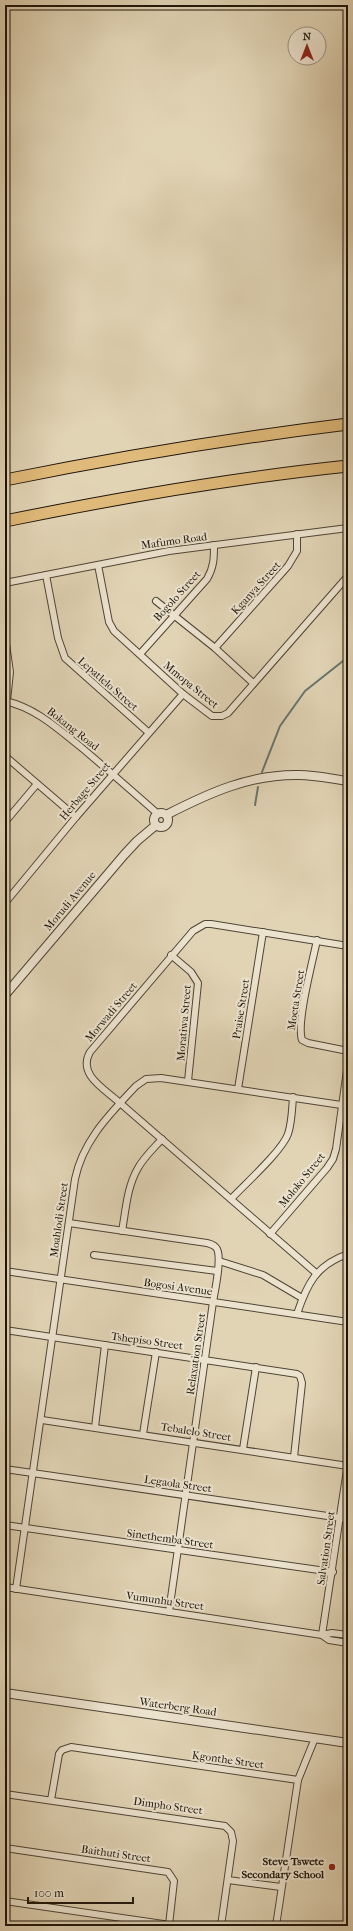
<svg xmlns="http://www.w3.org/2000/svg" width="353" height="1931" font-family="'IM FELL French Canon',serif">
  <rect width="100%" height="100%" fill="#e1d4b5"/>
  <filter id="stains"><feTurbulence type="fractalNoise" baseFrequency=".005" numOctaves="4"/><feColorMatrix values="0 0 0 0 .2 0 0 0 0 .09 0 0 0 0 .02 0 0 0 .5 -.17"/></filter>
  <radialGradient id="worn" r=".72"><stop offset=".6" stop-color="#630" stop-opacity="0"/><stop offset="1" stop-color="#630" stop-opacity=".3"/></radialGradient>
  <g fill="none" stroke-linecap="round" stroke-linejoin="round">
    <g stroke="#657670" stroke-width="2">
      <polyline points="262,772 280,726 305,691 348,657"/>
      <polyline points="255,805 258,787"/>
    </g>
    <defs>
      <g id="minor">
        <polyline points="98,565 109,622 114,631 183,694 212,716 222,716 228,713 348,576"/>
        <polyline points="46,575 58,638 65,658 148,732"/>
        <polyline points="5,583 169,551 348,528"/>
        <polyline points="156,601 215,648 253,683"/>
        <polyline points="5,637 10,672 7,701"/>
        <polyline points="215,648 288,566 297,551 297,534"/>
        <path d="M 140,654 L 207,579 C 214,567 214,558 214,545"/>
        <path d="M 5,701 C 36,708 58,729 82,748 C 108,770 133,792 158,814"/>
        <polyline points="5,756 76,817"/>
        <polyline points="5,822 37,784"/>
        <polyline points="5,903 76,817 183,694"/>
        <path d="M 317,940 C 313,960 296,1023 302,1040 L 308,1043 L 348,1051"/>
        <polyline points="171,955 191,972 198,983 188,1081"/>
        <polyline points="238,1089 263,932"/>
        <path d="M 231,1199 C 245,1184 282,1151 288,1134 C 292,1122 292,1109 293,1097"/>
        <path d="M 69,1223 L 207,1243 C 211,1244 215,1245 217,1249 C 222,1259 215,1290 213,1302 L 169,1612"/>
        <path d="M 122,1231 C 126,1209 127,1187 138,1168 C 144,1157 154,1148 162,1139"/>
        <polyline points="270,1234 327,1168 333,1159 336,1149 348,1063"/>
        <polyline points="94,1255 217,1271"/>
        <polyline points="219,1261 263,1275 302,1298"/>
        <polyline points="5,1271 348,1322"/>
        <path d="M 316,1273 L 120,1103 C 105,1089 77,1075 90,1052 L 193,931 L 205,924 L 211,924 L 348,946"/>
        <path d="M 297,1314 C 307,1284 316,1265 348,1254"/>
        <polyline points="5,1330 297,1374 300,1376 302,1383 294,1457"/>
        <polyline points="42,1420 348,1466"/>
        <polyline points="95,1427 105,1345"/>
        <polyline points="143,1434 156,1352"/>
        <polyline points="243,1449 256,1367"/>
        <polyline points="5,1469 348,1519"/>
        <polyline points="5,1525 333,1572"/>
        <polyline points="5,1587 322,1635 332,1633 348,1635"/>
        <path d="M 16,1589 L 75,1179 C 83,1140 110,1114 136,1086 L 146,1079 L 161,1078 L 348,1106"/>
        <polyline points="322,1635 348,1463"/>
        <polyline points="322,1635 329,1640 348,1643"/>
        <polyline points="298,1780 315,1738"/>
        <polyline points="5,1794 225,1826 231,1832 233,1841 221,1926"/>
        <polyline points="51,1800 59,1754 62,1750 71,1747 298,1780 276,1926"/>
        <polyline points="5,1848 168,1872 174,1881 169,1925"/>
        <polyline points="228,1880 281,1887"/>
        <polyline points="5,1901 177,1926"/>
      </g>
      <g id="tertiary">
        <circle cx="161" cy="820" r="7"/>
        <path d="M 166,815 C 209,793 250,774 299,775 C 316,775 332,779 348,781"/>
        <polyline points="5,995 124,855 137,841 156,825"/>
        <polyline points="5,1693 348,1743"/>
      </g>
      <g id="motorway">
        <path d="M 5,480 C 119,457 233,438 348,424"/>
        <path d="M 5,521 C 118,498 233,478 348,466"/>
      </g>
    </defs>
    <use href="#minor" stroke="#4f4536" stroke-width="8"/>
    <use href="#tertiary" stroke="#4f4536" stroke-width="10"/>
    <use href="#motorway" stroke="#1e150b" stroke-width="13"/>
    <use href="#minor" stroke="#ece3cf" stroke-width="6"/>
    <use href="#tertiary" stroke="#ece3cf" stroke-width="8"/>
    <use href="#motorway" stroke="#e0ba7a" stroke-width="11"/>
  </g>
  <circle fill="#8f2418" stroke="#ece3cf" stroke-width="1.5" cx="332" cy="1867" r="4"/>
  <g text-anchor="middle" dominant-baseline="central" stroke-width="4" stroke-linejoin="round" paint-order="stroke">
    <g font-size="11" fill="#1e150b" stroke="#ece3cf">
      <text transform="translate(174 541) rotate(-8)">Mafumo Road</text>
      <text transform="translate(256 588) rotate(-48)">Kganya Street</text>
      <text transform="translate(177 596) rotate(-48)">Bogolo Street</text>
      <text transform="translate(108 684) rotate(41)">Lepatlelo Street</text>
      <text transform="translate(191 685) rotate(39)">Mmopa Street</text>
      <text transform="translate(73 729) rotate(38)">Bokang Road</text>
      <text transform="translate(85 791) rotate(-50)">Herbage Street</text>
      <text transform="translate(70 901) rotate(-50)">Morudi Avenue</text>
      <text transform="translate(296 1000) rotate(-81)">Moeta Street</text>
      <text transform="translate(241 1009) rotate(-81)">Praise Street</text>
      <text transform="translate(111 1012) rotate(-50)">Morwadi Street</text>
      <text transform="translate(184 1023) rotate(-85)">Moratiwa Street</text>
      <text transform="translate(302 1180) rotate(-51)">Moloko Street</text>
      <text transform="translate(59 1220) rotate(-82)">Moahlodi Street</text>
      <text transform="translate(178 1287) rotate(8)">Bogosi Avenue</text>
      <text transform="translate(147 1341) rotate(8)">Tshepiso Street</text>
      <text transform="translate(196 1354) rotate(-82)">Relaxation Street</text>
      <text transform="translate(196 1432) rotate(9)">Tebalelo Street</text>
      <text transform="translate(178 1484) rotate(8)">Legaola Street</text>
      <text transform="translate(170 1539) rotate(8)">Sinethemba Street</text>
      <text transform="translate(326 1548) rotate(-82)">Salvation Street</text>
      <text transform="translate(165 1601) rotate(8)">Vumunhu Street</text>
      <text transform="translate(178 1707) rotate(8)">Waterberg Road</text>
      <text transform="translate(228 1760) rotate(8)">Kgonthe Street</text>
      <text transform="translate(168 1806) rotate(8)">Dimpho Street</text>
      <text transform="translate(116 1854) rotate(8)">Baithuti Street</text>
    </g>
    <g font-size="11" font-weight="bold" fill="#1e150b" stroke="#ece3cf" text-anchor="end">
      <text x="324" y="1861">Steve Tswete<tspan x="324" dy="13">Secondary School</tspan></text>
    </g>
  </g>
  <rect width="353" height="1931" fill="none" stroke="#e1d4b5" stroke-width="20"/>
  <rect x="6" y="6" width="341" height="1919" fill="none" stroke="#1e150b" stroke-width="2"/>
  <rect x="10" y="10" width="333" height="1911" fill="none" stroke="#1e150b"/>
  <g transform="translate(307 46)"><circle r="19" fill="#ece3cf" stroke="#9a9181"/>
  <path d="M0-3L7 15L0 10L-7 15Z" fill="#8f2418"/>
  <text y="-6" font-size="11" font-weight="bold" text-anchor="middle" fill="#1e150b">N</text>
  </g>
  <path d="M28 1897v6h105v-6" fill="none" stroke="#1e150b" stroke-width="2"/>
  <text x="34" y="1897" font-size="12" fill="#1e150b" stroke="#ece3cf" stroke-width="3" paint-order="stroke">100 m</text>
  <rect width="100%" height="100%" filter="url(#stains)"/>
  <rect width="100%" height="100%" fill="url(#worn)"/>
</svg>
